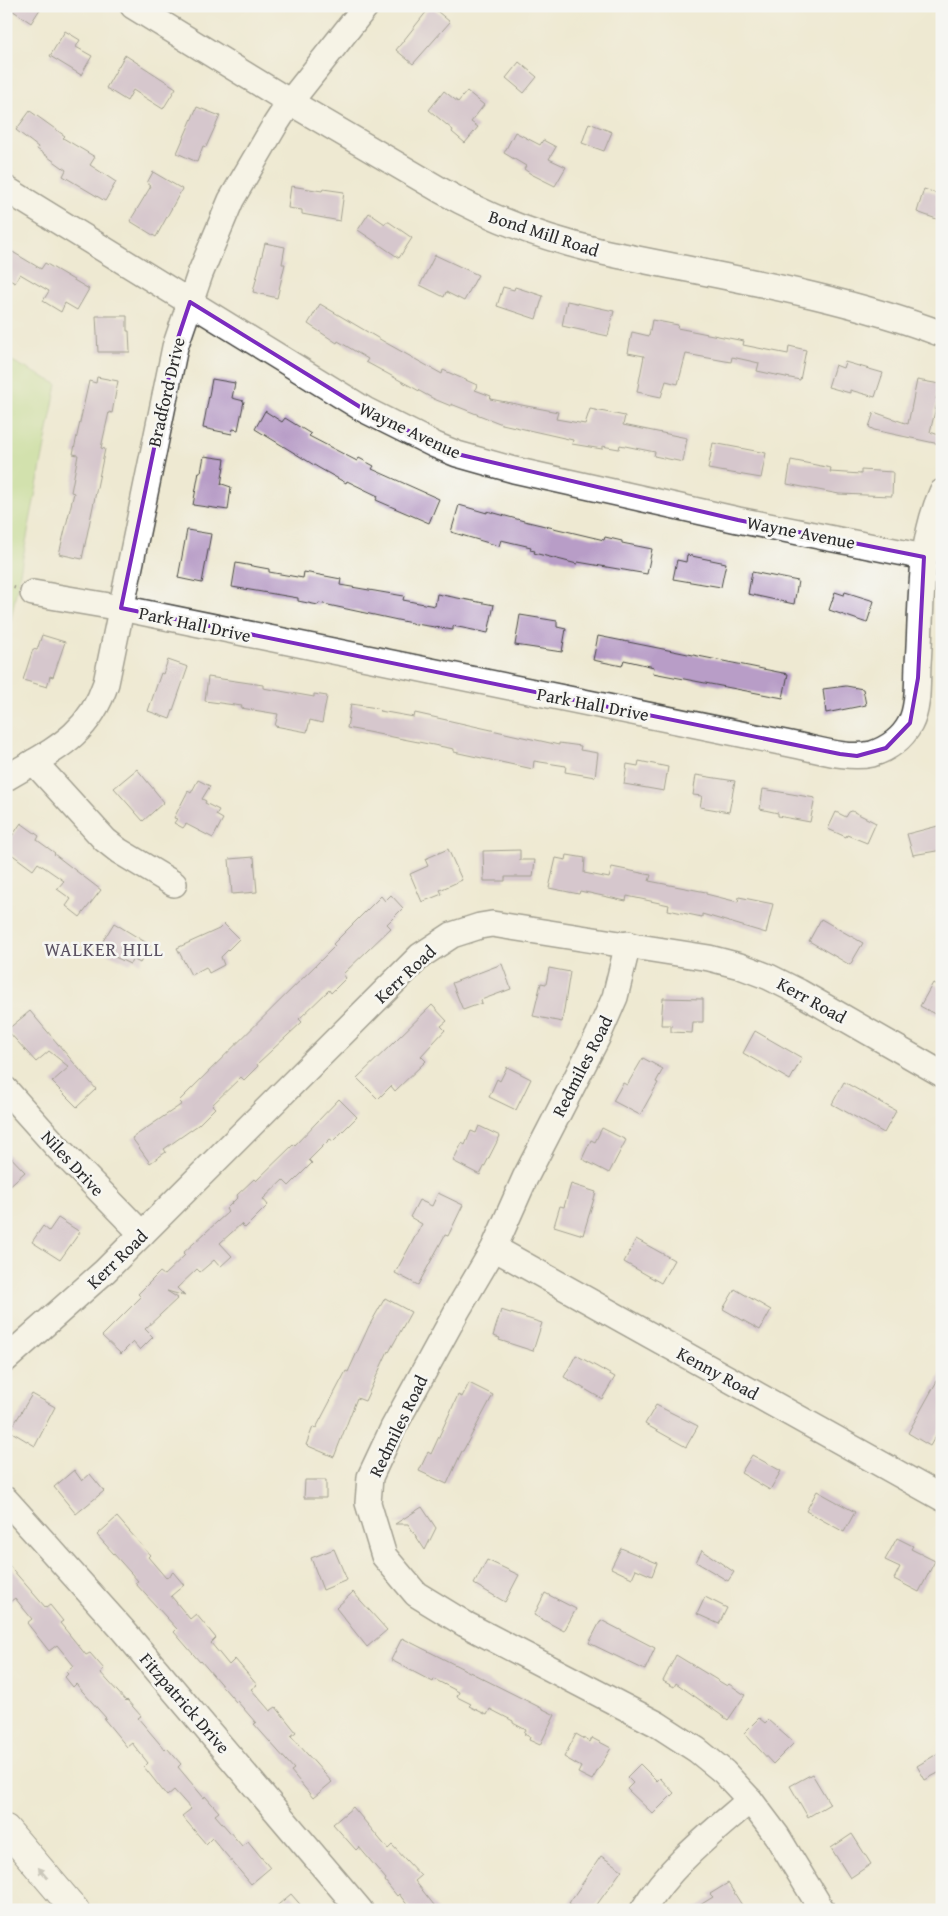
<svg xmlns="http://www.w3.org/2000/svg" width="948" height="1916" font-family="'Gentium Book Plus',serif">
  <rect width="100%" height="100%" fill="#f6f6f2"/>
  <filter id="ink" filterUnits="userSpaceOnUse"><feTurbulence type="fractalNoise" baseFrequency=".02" numOctaves="2"/><feDisplacementMap in="SourceGraphic" scale="10" xChannelSelector="R" yChannelSelector="G"/><feConvolveMatrix kernelMatrix="1 2 1 2 8 2 1 2 1" color-interpolation-filters="sRGB"/></filter>
  <filter id="wash" filterUnits="userSpaceOnUse"><feTurbulence type="fractalNoise" baseFrequency=".0096" numOctaves="4" result="noise"/><feDisplacementMap in="SourceGraphic" scale="20" xChannelSelector="R" yChannelSelector="G"/><feGaussianBlur stdDeviation="1.12" result="paint"/><feColorMatrix in="noise" values="0 0 0 0 0 0 0 0 0 0 0 0 0 0 0 0 0 1.4 0 .05"/><feComposite in="paint" operator="in"/></filter>
  <g filter="url(#wash)">
    <rect width="100%" height="100%" fill="#eee9d2"/>
    <polygon fill="#b0d882" stroke="#6e8256" points="6,358 57,384 6,644"/>
    <g id="blocks">
      <g fill="#b89dc7">
        <polygon points="6,6 42,6 31,23"/>
        <polygon points="431,6 450,22 413,64 396,50"/>
        <polygon points="65,31 80,40 76,47 92,56 81,75 50,56"/>
        <polygon points="125,55 176,88 163,109 133,90 127,101 106,88"/>
        <polygon points="519,62 537,77 524,93 506,78"/>
        <polygon points="444,91 458,102 467,91 484,105 471,122 478,127 465,143 452,132 453,130 429,110"/>
        <polygon points="197,107 220,116 206,147 203,146 197,162 177,153"/>
        <polygon points="30,111 65,136 63,138 95,157 90,165 116,182 105,201 63,176 66,170 37,149 38,147 16,130"/>
        <polygon points="589,123 612,132 604,151 582,143"/>
        <polygon points="515,132 540,145 543,140 556,147 549,159 566,167 555,186 531,174 524,169 526,166 504,153"/>
        <polygon points="153,172 182,189 156,237 130,221 151,186 147,183"/>
        <polygon points="291,186 322,191 323,189 344,192 340,221 302,214 302,210 288,208"/>
        <polygon points="924,189 942,195 942,221 917,212"/>
        <polygon points="369,213 385,224 386,222 389,222 412,238 399,258 358,230"/>
        <polygon points="265,243 285,247 282,264 285,264 277,298 253,292"/>
        <polygon points="6,248 41,269 45,263 89,289 77,310 65,303 61,312 43,301 49,291 20,274 15,283 6,278"/>
        <polygon points="435,255 478,275 464,301 446,292 444,297 420,285"/>
        <polygon points="503,287 514,290 515,287 543,296 536,319 497,306"/>
        <polygon points="567,301 614,311 608,336 562,326"/>
        <polygon points="320,304 388,344 442,374 443,370 477,385 475,390 491,396 490,399 558,412 556,419 585,424 590,409 625,416 623,425 687,438 683,462 654,456 655,452 620,445 619,449 602,446 602,449 572,444 573,440 502,424 451,404 451,406 434,399 366,362 368,359 338,341 337,343 308,324"/>
        <polygon points="96,316 127,316 127,331 129,331 130,352 98,352"/>
        <polygon points="652,320 678,325 677,328 744,341 743,345 788,354 789,346 806,350 800,380 757,371 759,363 732,357 731,362 686,354 678,384 666,381 661,397 637,392 644,356 628,353 632,332 649,336"/>
        <polygon points="845,362 883,373 875,397 850,390 850,393 828,387 835,365 843,368"/>
        <polygon points="97,377 118,381 112,413 109,412 101,448 105,449 82,559 59,554 74,493 71,492 78,455 73,454 89,381 96,383"/>
        <polygon points="212,379 235,383 232,398 244,401 238,430 233,429 232,434 203,428"/>
        <polygon points="917,380 940,384 936,399 938,399 930,432 942,436 939,444 874,430 869,427 874,412 908,424"/>
        <polygon points="265,411 282,422 285,418 311,434 309,436 357,461 359,458 374,466 372,469 439,499 429,523 376,500 378,496 347,481 346,483 319,468 255,429"/>
        <polygon points="713,443 766,453 761,478 708,469"/>
        <polygon points="204,456 225,459 221,485 222,484 231,487 228,510 193,505 199,472 201,472"/>
        <polygon points="791,460 831,468 830,472 861,474 861,470 893,472 892,496 839,494 787,484"/>
        <polygon points="459,505 487,513 487,511 524,521 604,540 605,537 622,541 622,543 652,549 647,574 578,562 577,564 534,553 535,551 530,550 531,547 501,540 499,546 451,532"/>
        <polygon points="187,530 211,534 202,583 178,578"/>
        <polygon points="687,555 726,563 721,587 673,579 677,560 686,562"/>
        <polygon points="236,563 269,569 269,572 303,578 304,572 341,579 340,585 404,596 403,600 435,606 437,594 494,605 488,633 453,626 453,630 416,624 319,603 318,605 298,601 298,598 232,587"/>
        <polygon points="752,572 798,581 794,604 748,594"/>
        <polygon points="835,592 844,595 845,592 874,601 867,623 829,610"/>
        <polygon points="520,615 557,621 557,627 566,629 562,652 515,645"/>
        <polygon points="42,635 65,642 53,677 50,676 47,687 23,680 33,649 37,650"/>
        <polygon points="598,636 788,674 783,698 653,673 654,667 624,660 622,666 593,660"/>
        <polygon points="168,660 188,667 170,719 148,711 161,673 163,674"/>
        <polygon points="208,677 263,685 263,688 314,697 314,694 327,696 322,723 310,720 307,732 275,726 278,714 241,708 242,706 205,701"/>
        <polygon points="846,686 863,689 866,705 826,713 823,689"/>
        <polygon points="351,704 377,708 380,711 414,717 415,713 559,745 559,743 581,746 580,750 598,753 595,777 565,772 566,766 534,761 533,769 454,752 454,749 347,728"/>
        <polygon points="639,761 668,767 664,791 624,784 627,764 638,766"/>
        <polygon points="137,769 164,802 143,821 114,788"/>
        <polygon points="696,775 735,781 729,812 700,807 702,796 693,795"/>
        <polygon points="198,780 210,786 202,799 206,801 205,803 219,810 216,815 223,819 213,838 186,824 183,828 174,823 177,819 174,818 188,791 191,793"/>
        <polygon points="763,789 815,798 810,822 778,816 778,813 760,809"/>
        <polygon points="852,811 876,823 867,843 847,835 846,837 828,829 836,812 846,817 849,812"/>
        <polygon points="21,823 39,836 37,840 55,853 54,854 101,890 80,917 66,906 71,899 57,889 64,881 38,863 33,870 6,850 6,845"/>
        <polygon points="942,825 942,850 913,855 907,834"/>
        <polygon points="448,849 462,880 440,890 442,894 422,902 410,874 428,866 425,859"/>
        <polygon points="520,850 520,860 535,860 533,877 505,877 505,881 484,881 483,851"/>
        <polygon points="567,855 585,858 584,873 609,878 612,867 651,875 649,881 706,892 706,894 738,902 739,897 773,904 766,933 702,914 702,917 668,910 669,905 627,896 626,901 580,891 579,894 549,888 556,858 566,860"/>
        <polygon points="254,857 257,892 232,894 229,859"/>
        <polygon points="391,895 403,908 387,924 391,928 343,974 346,978 331,993 329,990 299,1019 302,1022 257,1064 258,1066 244,1080 241,1077 212,1105 215,1108 198,1125 164,1149 166,1152 150,1163 132,1138 182,1104 179,1101 335,946 333,944 381,896 385,901"/>
        <polygon points="821,919 863,943 850,965 809,941"/>
        <polygon points="114,923 150,945 140,963 133,959 130,964 98,949"/>
        <polygon points="224,924 239,939 221,957 224,965 209,973 206,967 191,975 177,948 219,929"/>
        <polygon points="502,964 511,989 481,1000 482,1003 463,1010 452,983"/>
        <polygon points="549,968 570,972 562,1022 533,1016 541,983 546,984"/>
        <polygon points="933,983 942,988 942,1018 920,1006"/>
        <polygon points="663,998 703,999 703,1022 693,1022 692,1033 671,1032 671,1025 661,1025"/>
        <polygon points="432,1005 447,1021 441,1026 445,1030 421,1056 426,1061 395,1091 391,1086 378,1099 357,1078"/>
        <polygon points="30,1011 96,1089 77,1107 52,1082 69,1067 49,1051 36,1062 7,1030"/>
        <polygon points="755,1031 802,1058 790,1080 743,1053"/>
        <polygon points="643,1058 663,1069 656,1082 658,1083 640,1115 613,1101 623,1083 627,1085"/>
        <polygon points="507,1067 531,1079 516,1110 489,1097 497,1079 500,1081"/>
        <polygon points="844,1082 896,1111 884,1133 832,1104"/>
        <polygon points="339,1099 357,1117 333,1141 330,1139 309,1160 312,1163 289,1186 283,1180 263,1199 268,1205 245,1228 241,1224 220,1243 232,1256 220,1267 214,1260 200,1272 197,1269 177,1288 185,1296 167,1291 178,1298 145,1329 153,1337 140,1350 133,1342 121,1354 102,1336 141,1297 138,1294 160,1272 164,1275 185,1255 183,1253 228,1212 226,1209 238,1197 237,1195 254,1179 256,1181 294,1144 295,1145"/>
        <polygon points="479,1126 500,1136 480,1175 453,1161 462,1143 465,1145 471,1131 476,1133"/>
        <polygon points="602,1128 626,1140 609,1173 582,1159 591,1140 595,1142"/>
        <polygon points="6,1152 25,1172 6,1189"/>
        <polygon points="571,1184 596,1192 583,1235 554,1226 560,1206 564,1207"/>
        <polygon points="438,1193 463,1205 448,1236 445,1235 418,1285 395,1273 422,1224 410,1217 419,1200 432,1206"/>
        <polygon points="58,1218 80,1232 60,1260 32,1242 43,1226 49,1231"/>
        <polygon points="636,1239 674,1260 661,1283 624,1262"/>
        <polygon points="735,1289 771,1310 760,1330 723,1309"/>
        <polygon points="385,1298 411,1312 389,1352 388,1351 365,1401 357,1398 334,1457 306,1445 313,1427 316,1428 346,1371 348,1372 369,1326"/>
        <polygon points="501,1310 542,1323 533,1351 499,1340 500,1338 493,1336"/>
        <polygon points="576,1355 615,1377 602,1399 564,1377"/>
        <polygon points="942,1372 942,1425 930,1446 908,1433"/>
        <polygon points="469,1383 493,1395 463,1451 462,1451 447,1484 419,1471 428,1452 431,1454 458,1395 462,1397"/>
        <polygon points="32,1394 55,1407 35,1446 10,1431"/>
        <polygon points="656,1405 698,1426 686,1447 645,1424"/>
        <polygon points="752,1455 781,1471 770,1490 741,1473"/>
        <polygon points="74,1470 82,1481 90,1474 104,1491 76,1514 54,1487"/>
        <polygon points="305,1480 326,1480 326,1498 304,1498"/>
        <polygon points="817,1491 855,1512 844,1532 806,1511"/>
        <polygon points="422,1507 436,1528 425,1550 408,1524 395,1524"/>
        <polygon points="117,1517 150,1555 148,1557 166,1578 173,1572 184,1585 171,1596 190,1619 196,1614 216,1638 211,1643 229,1665 235,1659 257,1685 251,1689 270,1711 276,1707 296,1732 291,1736 332,1782 313,1798 291,1771 294,1769 254,1724 256,1723 237,1701 236,1702 201,1661 200,1662 174,1632 177,1629 135,1583 138,1581 97,1535"/>
        <polygon points="897,1538 913,1546 911,1549 935,1561 919,1592 894,1579 900,1567 885,1560"/>
        <polygon points="621,1548 657,1563 652,1576 636,1569 632,1578 611,1568"/>
        <polygon points="334,1549 347,1580 323,1590 311,1558"/>
        <polygon points="702,1550 734,1572 728,1581 696,1562"/>
        <polygon points="487,1560 519,1575 505,1602 474,1584"/>
        <polygon points="6,1562 46,1608 50,1605 63,1621 60,1623 86,1655 90,1653 104,1669 100,1672 126,1701 127,1700 141,1716 138,1718 165,1750 167,1748 181,1764 178,1767 204,1798 205,1796 219,1812 215,1815 242,1846 248,1841 270,1868 251,1884 212,1838 206,1844 182,1816 191,1809 174,1790 167,1796 144,1767 148,1763 132,1743 127,1747 104,1719 106,1718 76,1684 73,1687 65,1677 68,1674 66,1672 74,1666 57,1645 49,1651 27,1623 32,1619 15,1598 6,1605"/>
        <polygon points="353,1592 387,1630 367,1647 336,1608"/>
        <polygon points="545,1593 576,1609 564,1631 534,1615"/>
        <polygon points="705,1597 727,1608 719,1624 697,1614"/>
        <polygon points="601,1620 655,1648 645,1670 589,1643"/>
        <polygon points="402,1638 555,1715 540,1745 529,1740 530,1737 524,1734 526,1730 513,1723 513,1721 490,1709 487,1715 469,1706 471,1704 457,1697 459,1692 434,1679 433,1682 391,1660"/>
        <polygon points="676,1655 727,1686 729,1684 745,1695 728,1720 676,1683 674,1687 663,1681"/>
        <polygon points="759,1718 765,1723 768,1720 794,1743 773,1764 744,1733"/>
        <polygon points="576,1734 590,1742 592,1738 611,1748 592,1780 578,1773 581,1767 564,1757"/>
        <polygon points="942,1751 940,1772 925,1780 917,1766"/>
        <polygon points="640,1764 657,1781 660,1778 674,1793 653,1814 627,1789 633,1783 627,1777"/>
        <polygon points="812,1774 830,1804 808,1817 790,1786"/>
        <polygon points="353,1807 388,1849 392,1845 421,1876 415,1881 438,1910 411,1910 399,1894 397,1896 385,1881 386,1879 359,1847 356,1850 333,1824"/>
        <polygon points="852,1834 871,1864 850,1878 831,1848"/>
        <polygon points="601,1856 622,1870 593,1910 579,1910 569,1903"/>
        <polygon points="728,1883 745,1910 692,1910 713,1897 710,1894"/>
        <polygon points="291,1894 305,1910 272,1910"/>
      </g>
    </g>
  </g>
  <g filter="url(#ink)">
    <use href="#blocks" fill-opacity="0" stroke="#484844" stroke-width="1"/>
    <g fill="none" stroke-linecap="round" stroke-linejoin="round">
      <defs>
        <g id="minor">
          <path d="M 133,6 L 290,102 L 442,191 C 493,220 546,239 603,252 C 716,276 833,293 942,334"/>
          <polyline points="6,189 365,410 435,445 457,454 514,470 738,520 924,557"/>
          <path d="M 33,593 L 121,608 L 800,746 C 823,751 849,759 872,754 C 887,749 902,739 910,724 C 919,707 917,683 918,664 C 922,608 918,545 942,492"/>
          <polyline points="34,762 105,840 119,851 174,884"/>
          <path d="M 6,778 C 53,750 88,737 106,683 L 175,347 L 200,274 L 231,200 L 275,125 L 290,102 L 366,6"/>
          <polyline points="628,944 615,997 598,1036 525,1178 494,1248 457,1311 393,1428 370,1477 368,1503 384,1556 416,1594 465,1624 657,1724 697,1750 724,1772 750,1800 777,1836 822,1910"/>
          <polyline points="6,1090 58,1148 142,1234"/>
          <polyline points="494,1248 942,1498"/>
          <polyline points="6,1359 105,1271 420,956 452,935 480,926 492,924 709,958 740,966 769,977 799,992 942,1074"/>
          <polyline points="6,1500 122,1629 360,1910"/>
          <path d="M 643,1910 C 669,1866 712,1833 750,1800"/>
        </g>
        <polyline id="highway" points="6,1829 75,1910"/>
      </defs>
      <use href="#minor" stroke="#484844" stroke-width="28"/>
      <use href="#highway" stroke="#484844" stroke-width="30"/>
      <polyline stroke="#484844" stroke-width="3" stroke-dasharray="4 4" stroke-linecap="butt" points="6,585 15,588"/>
      <use href="#minor" stroke="#fff" stroke-width="25"/>
      <use href="#highway" stroke="#fff" stroke-width="28"/>
    </g>
    <defs><path id="oneway-solid" d="M-6-.8H1V-3.2L6.5 0L1 3.2V.8H-6Z" transform="scale(1.25)"/></defs>
    <use fill="#a0a0a0" href="#oneway-solid" transform="translate(43 1873) rotate(-130)"/>
  </g>
  <path d="M0 0H948V1916H0ZM 190,302 L 365,410 L 457,454 L 738,520 L 924,557 L 918,678 L 910,723 L 886,748 L 857,756 L 840,754 L 121,608 L 175,347 Z" fill="#eee9d2" fill-opacity=".55" fill-rule="evenodd"/>
  <path fill="none" stroke="#7b2cbf" stroke-width="4" stroke-linejoin="round" d="M 190,302 L 365,410 L 457,454 L 738,520 L 924,557 L 918,678 L 910,723 L 886,748 L 857,756 L 840,754 L 121,608 L 175,347 Z"/>
  <g text-anchor="middle" dominant-baseline="central" stroke-width="5" stroke-linejoin="round" paint-order="stroke">
    <g font-size="18" fill="#2b2b2b" stroke="#f6f6f2">
      <text transform="translate(544 233) rotate(18)">Bond Mill Road</text>
      <text transform="translate(166 392) rotate(-77)">Bradford Drive</text>
      <text transform="translate(410 430) rotate(25)">Wayne Avenue</text>
      <text transform="translate(801 532) rotate(11)">Wayne Avenue</text>
      <text transform="translate(195 624) rotate(12)">Park Hall Drive</text>
      <text transform="translate(593 704) rotate(11)">Park Hall Drive</text>
      <text transform="translate(405 974) rotate(-43)">Kerr Road</text>
      <text transform="translate(812 1000) rotate(29)">Kerr Road</text>
      <text transform="translate(582 1066) rotate(-63)">Redmiles Road</text>
      <text transform="translate(73 1163) rotate(47)">Niles Drive</text>
      <text transform="translate(117 1259) rotate(-44)">Kerr Road</text>
      <text transform="translate(718 1373) rotate(29)">Kenny Road</text>
      <text transform="translate(398 1426) rotate(-64)">Redmiles Road</text>
      <text transform="translate(185 1703) rotate(49)">Fitzpatrick Drive</text>
    </g>
    <g font-size="19" letter-spacing="1" fill="#5c5362" stroke="#f6f6f2">
      <text x="104" y="949">WALKER HILL</text>
    </g>
  </g>
  <rect width="948" height="1916" fill="none" stroke="#f6f6f2" stroke-width="25"/>
</svg>
